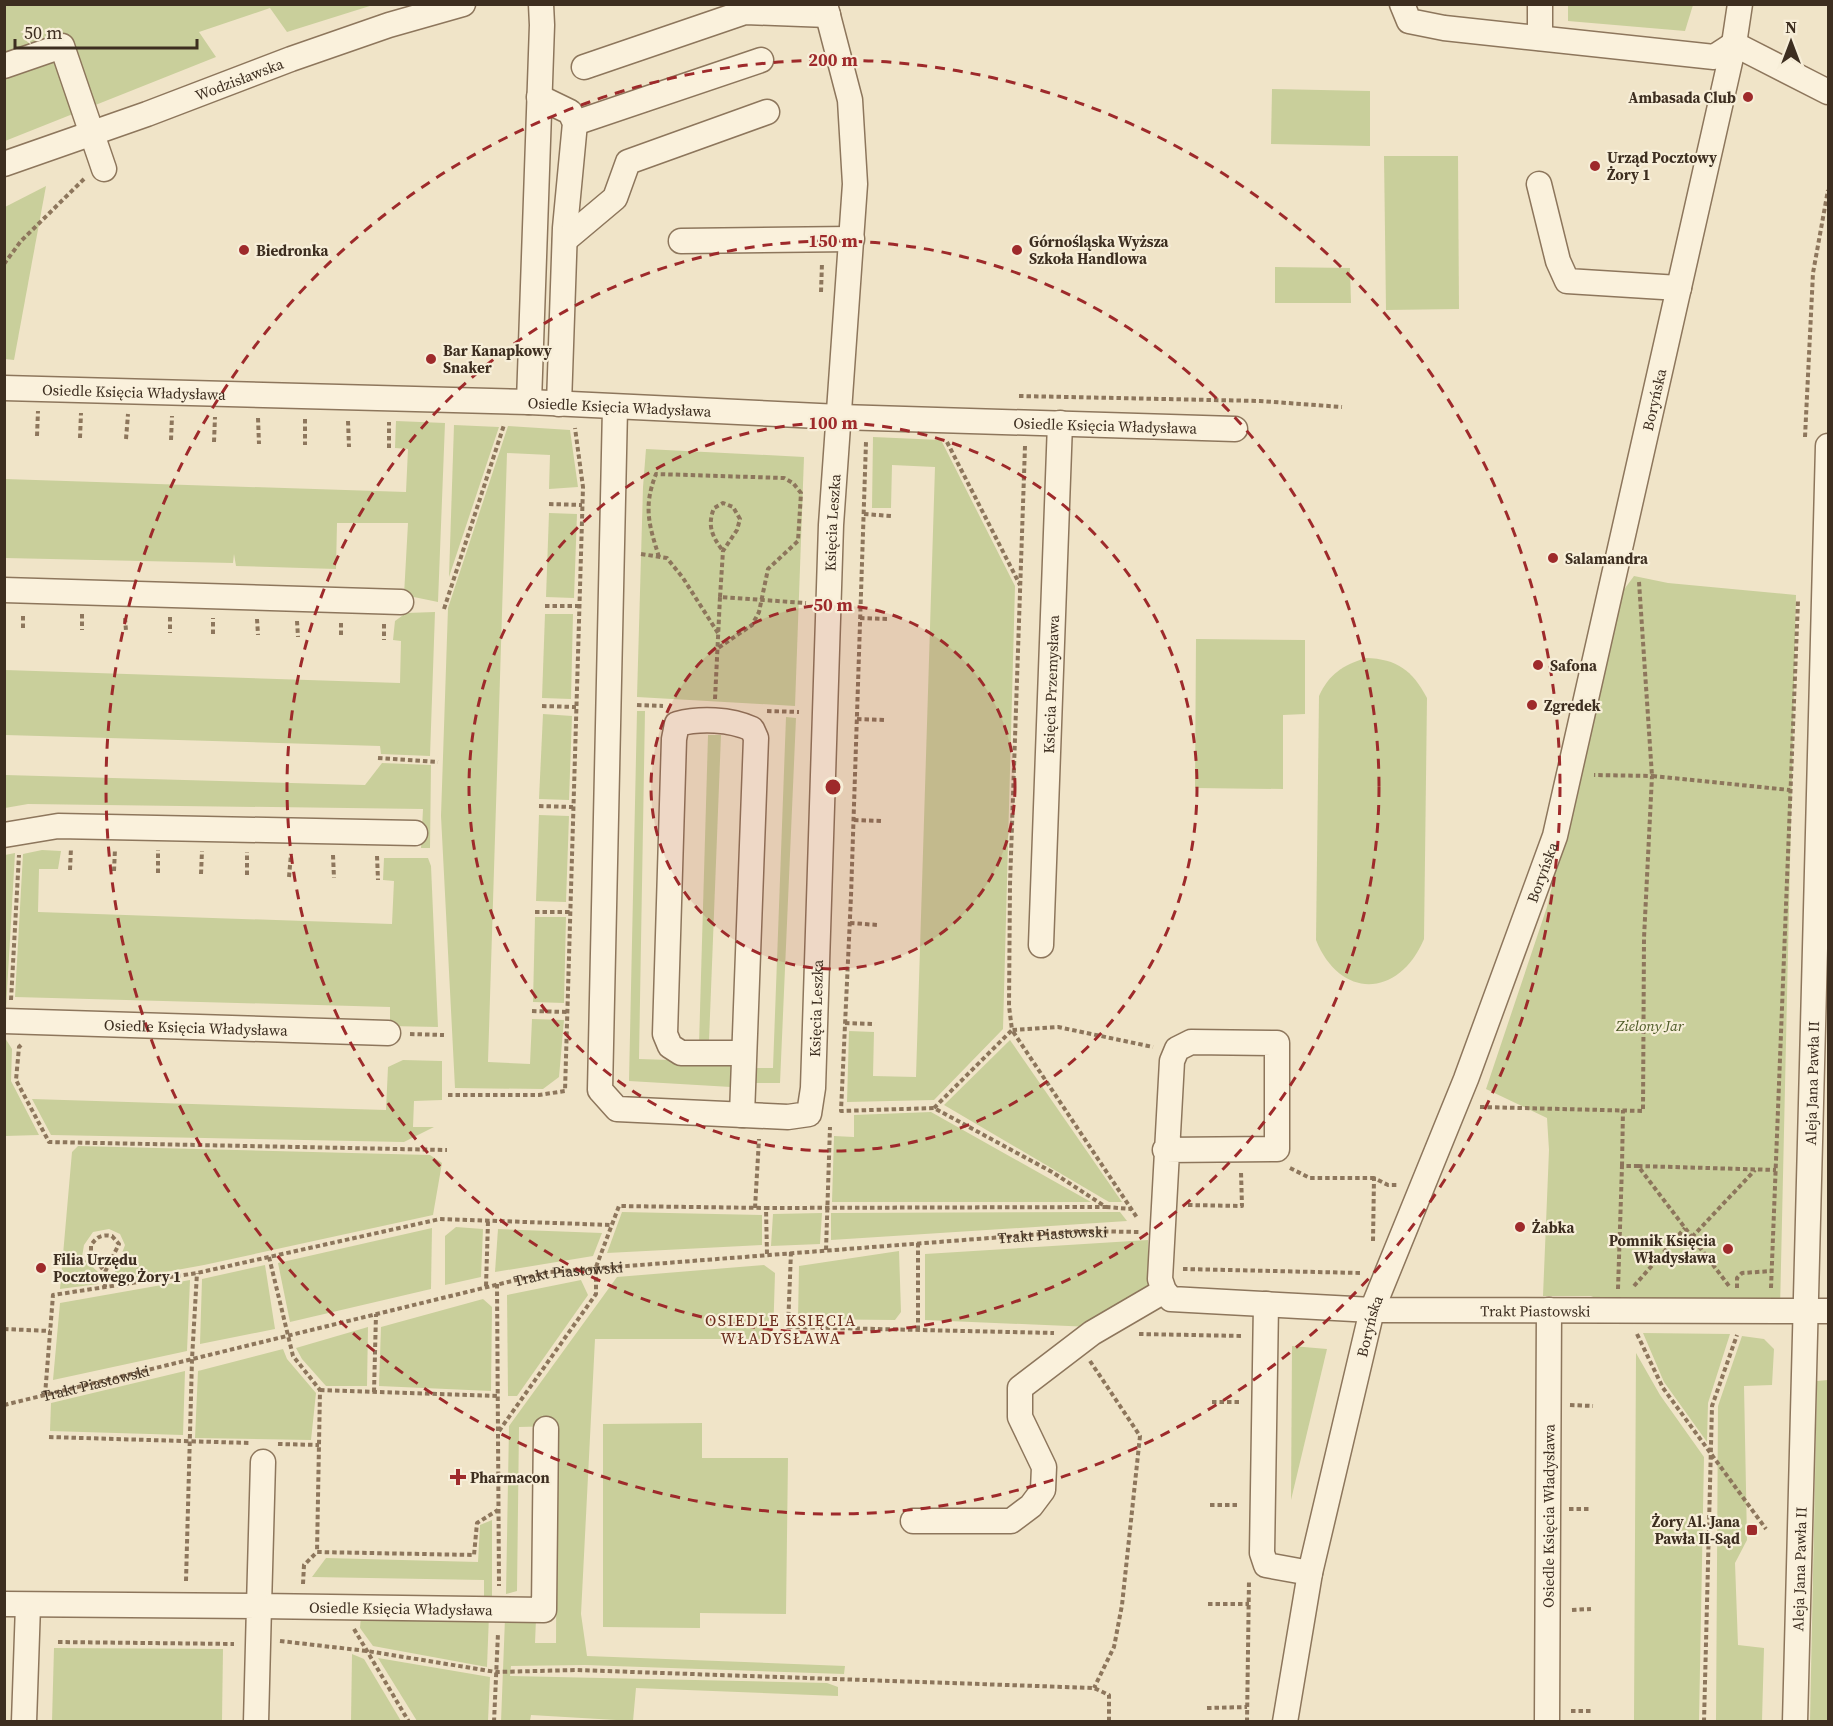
<svg xmlns="http://www.w3.org/2000/svg" width="1833" height="1726" font-family="'Source Serif 4',serif">
  <rect width="100%" height="100%" fill="#f0e4c8"/>
  <g fill="#c9cf9b">
    <polygon points="5,5 373,5 287,32 270,8 199,32 216,57 5,141"/>
    <polygon points="1568,5 1568,4 1693,5 1685,31 1568,21"/>
    <polygon points="1272,89 1370,91 1370,146 1271,144"/>
    <polygon points="1384,156 1458,156 1459,309 1386,310"/>
    <polygon points="46,186 14,360 5,359 5,207"/>
    <polygon points="1275,267 1350,268 1351,303 1275,303"/>
    <polygon points="396,421 445,423 438,602 404,595 408,523 337,523 336,569 236,566 234,554 233,563 5,558 5,479 406,492 408,449 395,448"/>
    <polygon points="454,425 499,427 449,577"/>
    <polygon points="508,426 570,430 578,487 549,489 550,455 507,453 488,1062 530,1064 532,1019 564,1020 559,1077 543,1089 455,1088 441,816 448,608"/>
    <polygon points="873,437 941,440 1015,586 1003,1029 934,1100 847,1102 849,1031 874,1032 873,1076 916,1077 935,467 892,465 891,508 872,508"/>
    <polygon points="646,449 804,457 795,706 637,697 643,487"/>
    <polygon points="549,513 577,514 574,598 546,597"/>
    <polygon points="1634,576 1668,583 1796,595 1780,1310 1616,1308 1591,1296 1543,1296 1549,1150 1547,1118 1486,1089 1547,907 1576,787 1614,603"/>
    <polygon points="435,612 430,756 381,754 380,746 5,735 5,670 400,683 401,641 393,640 395,621 406,613"/>
    <polygon points="545,614 573,614 571,699 542,698"/>
    <polygon points="1196,639 1305,640 1305,714 1283,715 1283,789 1195,788"/>
    <path d="M 1366,658 C 1397,659 1412,670 1427,698 L 1424,939 C 1399,998 1340,1000 1316,940 L 1319,696 C 1329,674 1343,665 1366,658 Z"/>
    <polygon points="637,711 645,711 639,1059 732,1062 731,1087 629,1081"/>
    <polygon points="543,714 572,716 569,800 539,799"/>
    <polygon points="786,717 796,718 780,1083 753,1083 754,1068 773,1068"/>
    <polygon points="708,735 721,735 709,1041 699,1045"/>
    <polygon points="382,763 431,765 430,848 421,848 423,809 28,804 5,808 5,775 365,785"/>
    <polygon points="539,815 569,816 566,902 536,901"/>
    <polygon points="42,850 61,851 58,869 39,869 38,912 392,924 394,881 383,880 384,858 428,858 431,866 438,1027 390,1026 390,1007 15,997 23,854"/>
    <polygon points="15,853 6,1008 5,1009 5,855"/>
    <polygon points="535,917 566,917 564,1003 533,1002"/>
    <polygon points="5,1038 12,1049 11,1081 39,1135 5,1136"/>
    <polygon points="1010,1040 1122,1202 1109,1202 944,1105"/>
    <polygon points="403,1060 442,1061 442,1100 414,1101 413,1127 434,1127 404,1142 51,1135 32,1099 386,1110 388,1067"/>
    <polygon points="931,1112 1091,1202 832,1202 834,1136 854,1137 854,1115"/>
    <polygon points="78,1146 430,1155 442,1163 433,1215 204,1265 111,1282 125,1245 120,1234 109,1229 93,1232 84,1245 82,1257 98,1272 98,1284 60,1289 72,1152"/>
    <polygon points="622,1212 762,1215 762,1245 607,1253"/>
    <polygon points="1120,1212 1127,1221 831,1240 831,1213"/>
    <polygon points="822,1213 820,1244 771,1246 773,1214"/>
    <polygon points="456,1227 483,1229 481,1277 445,1285 445,1236"/>
    <polygon points="432,1228 431,1289 290,1322 278,1263"/>
    <polygon points="498,1229 602,1233 593,1256 495,1272"/>
    <polygon points="1148,1240 1148,1295 1092,1327 925,1320 925,1254"/>
    <polygon points="899,1251 901,1312 895,1320 798,1319 799,1266"/>
    <polygon points="265,1265 275,1329 200,1344 202,1279"/>
    <polygon points="764,1265 775,1273 773,1339 595,1339 581,1614 587,1656 845,1666 844,1674 585,1665 511,1666 510,1676 827,1683 838,1687 838,1696 636,1688 633,1721 531,1715 530,1721 501,1722 505,1618 536,1619 535,1643 556,1643 557,1426 519,1427 517,1591 506,1594 509,1426 617,1277"/>
    <polygon points="190,1280 187,1351 53,1380 60,1303"/>
    <polygon points="581,1280 588,1295 517,1396 508,1396 507,1295"/>
    <polygon points="483,1299 492,1307 491,1391 379,1386 381,1327"/>
    <polygon points="368,1327 367,1386 326,1386 302,1359 296,1348"/>
    <polygon points="1643,1333 1730,1334 1708,1403 1707,1442 1664,1382"/>
    <polygon points="1742,1336 1764,1339 1774,1349 1772,1385 1744,1386 1747,1540 1735,1563 1738,1645 1764,1648 1762,1721 1716,1721 1718,1406"/>
    <polygon points="1292,1346 1327,1349 1291,1500"/>
    <polygon points="283,1349 287,1359 316,1393 311,1440 195,1438 198,1371"/>
    <polygon points="1636,1353 1660,1395 1704,1457 1699,1721 1634,1721"/>
    <polygon points="185,1371 183,1435 50,1431 51,1403"/>
    <polygon points="1828,1380 1828,1721 1810,1721 1817,1381"/>
    <polygon points="702,1423 702,1458 788,1458 786,1614 700,1613 700,1628 603,1627 603,1424"/>
    <polygon points="492,1520 492,1603 484,1603 484,1580 312,1577 326,1558 478,1562 480,1525"/>
    <polygon points="361,1615 489,1615 487,1667 373,1646 360,1628"/>
    <polygon points="54,1648 223,1649 222,1721 52,1721"/>
    <polygon points="352,1654 364,1659 401,1721 351,1721"/>
    <polygon points="378,1658 490,1677 488,1721 417,1721"/>
  </g>
  <g fill="none" stroke-linecap="round" stroke-linejoin="round">
    <defs>
      <g id="minor">
        <polyline points="1402,4 1409,21 1444,28 1714,57 1734,44"/>
        <polyline points="1540,38 1540,4"/>
        <polyline points="1734,44 1828,92"/>
        <polyline points="4,66 62,46 104,169"/>
        <polyline points="584,67 745,12 828,15"/>
        <polyline points="539,97 570,112 575,123 565,228 559,404"/>
        <polyline points="575,123 761,60"/>
        <path id="s2" d="M 4,164 L 147,114 L 291,59 L 389,25 L 463,4"/>
        <polyline points="1539,184 1558,261 1567,281 1679,288"/>
        <polyline points="565,240 615,198 628,162 767,112"/>
        <polyline points="681,241 852,239"/>
        <path id="s3" d="M 4,388 L 529,402 L 840,417 L 1235,429"/>
        <polyline points="529,402 542,25 541,4"/>
        <path id="s4" d="M 615,408 L 600,1090 L 617,1109 L 788,1117 L 809,1114 L 813,1088 L 831,525 L 855,184 L 850,100 L 825,4"/>
        <polyline points="4,590 401,602"/>
        <polyline points="4,835 58,826 415,833"/>
        <path id="s5" d="M 1041,945 L 1060,423"/>
        <path id="s6" d="M 4,1021 L 388,1033"/>
        <path d="M 742,1115 L 756,738 L 752,729 C 730,719 700,718 677,724 L 674,739 L 665,1034 L 670,1046 L 681,1053 L 744,1053"/>
        <path id="s7" d="M 1165,1150 L 1277,1149 L 1277,1043 L 1191,1042 L 1177,1049 L 1172,1061 L 1160,1279 L 1164,1291 L 1171,1299 L 1372,1310 L 1828,1311"/>
        <polyline points="1266,1304 1262,1553 1266,1565 1310,1573"/>
        <path id="s8" d="M 263,1462 L 259,1606 L 544,1610 L 546,1429"/>
        <polyline points="913,1521 1011,1521 1031,1506 1043,1490 1044,1467 1020,1417 1020,1388 1092,1333 1164,1291"/>
        <polyline points="4,1604 259,1606 256,1722"/>
        <polyline points="24,1722 28,1605"/>
        <path id="s9" d="M 1285,1722 L 1310,1573 L 1372,1310 L 1466,1079 L 1555,836 L 1734,44 L 1740,4"/>
        <path id="s10" d="M 1547,1722 L 1549,1310"/>
        <path id="s11" d="M 1795,1722 L 1828,446"/>
      </g>
    </defs>
    <use href="#minor" stroke="#8d765c" stroke-width="27"/>
    <g stroke="#8d765c" stroke-width="4" stroke-dasharray="4.5 3" stroke-linecap="butt">
      <polyline points="4,264 21,241 84,179"/>
      <polyline points="821,292 822,263"/>
      <polyline points="1019,396 1260,401 1342,407"/>
      <polyline points="258,418 259,444"/>
      <polyline points="305,419 305,445"/>
      <polyline points="348,421 349,447"/>
      <polyline points="37,436 38,411"/>
      <polyline points="1805,437 1813,273 1828,190"/>
      <polyline points="80,438 81,413"/>
      <polyline points="126,439 128,414"/>
      <polyline points="171,440 172,416"/>
      <polyline points="214,442 215,417"/>
      <polyline points="947,442 1020,585"/>
      <polyline points="1025,446 1010,884 1009,1006 1012,1030 1058,1027 1153,1047"/>
      <polyline points="389,448 389,422"/>
      <polyline points="549,504 582,505"/>
      <polyline points="864,514 891,516"/>
      <polyline points="641,554 667,558 683,578 718,633"/>
      <path d="M 659,557 C 649,525 643,507 656,474 L 784,478 L 793,483 L 801,493 L 798,541 L 768,569 L 759,612 L 752,625 L 718,648"/>
      <polyline points="1639,582 1652,776 1790,790"/>
      <path d="M 720,597 L 723,551 L 737,530 L 740,519 L 733,507 L 723,503 L 714,508 C 707,526 712,536 723,551"/>
      <polyline points="545,606 579,606"/>
      <polyline points="444,609 504,425"/>
      <polyline points="82,614 82,630"/>
      <polyline points="170,617 170,633"/>
      <polyline points="125,618 126,631"/>
      <polyline points="860,618 887,619"/>
      <polyline points="257,619 258,635"/>
      <polyline points="297,621 298,637"/>
      <polyline points="341,623 341,638"/>
      <polyline points="384,624 384,640"/>
      <polyline points="23,628 23,615"/>
      <polyline points="213,634 213,618"/>
      <polyline points="715,699 720,597 806,603"/>
      <polyline points="637,705 663,706"/>
      <polyline points="542,706 576,707"/>
      <polyline points="767,711 799,712"/>
      <polyline points="857,719 884,720"/>
      <polyline points="378,758 438,762"/>
      <polyline points="539,806 573,807"/>
      <polyline points="854,820 881,821"/>
      <polyline points="333,855 334,878"/>
      <polyline points="377,856 378,880"/>
      <polyline points="70,870 71,848"/>
      <polyline points="114,871 115,849"/>
      <polyline points="158,873 158,850"/>
      <polyline points="201,874 202,851"/>
      <polyline points="247,875 247,852"/>
      <polyline points="289,877 291,854"/>
      <polyline points="535,912 570,912"/>
      <polyline points="850,923 878,925"/>
      <polyline points="11,1000 19,855"/>
      <polyline points="532,1011 567,1012"/>
      <polyline points="845,1023 875,1024"/>
      <polyline points="410,1034 444,1035"/>
      <polyline points="21,1045 19,1047 16,1080 49,1142 447,1150"/>
      <polyline points="448,1095 539,1095 565,1091 583,487 575,428"/>
      <polyline points="1480,1107 1643,1111 1644,938 1652,776 1594,775"/>
      <polyline points="934,1108 1012,1030 1138,1219"/>
      <polyline points="1622,1166 1623,1110"/>
      <polyline points="1638,1166 1776,1170"/>
      <polyline points="1290,1168 1310,1178 1374,1178"/>
      <polyline points="1188,1205 1242,1206 1241,1172"/>
      <polyline points="1106,1207 1132,1209"/>
      <polyline points="755,1208 759,1139"/>
      <polyline points="1692,1237 1755,1170"/>
      <polyline points="1373,1241 1374,1178 1388,1185 1399,1185"/>
      <polyline points="826,1250 830,1127"/>
      <polyline points="791,1252 788,1327 1054,1333"/>
      <polyline points="767,1254 766,1208 1106,1207 1052,1172 934,1108 841,1111 851,896 866,442"/>
      <polyline points="269,1257 293,1356 320,1390 317,1552 474,1555 477,1523 498,1510"/>
      <polyline points="1183,1269 1361,1273"/>
      <polyline points="497,1284 499,1586"/>
      <polyline points="486,1286 488,1221"/>
      <polyline points="1634,1286 1685,1228"/>
      <path d="M 105,1287 L 105,1272 L 119,1244 L 112,1236 C 101,1234 97,1237 91,1245 L 91,1254 L 105,1272"/>
      <polyline points="1737,1288 1737,1278 1742,1273 1772,1271"/>
      <polyline points="1771,1288 1798,600"/>
      <polyline points="1618,1289 1622,1166 1638,1166 1729,1286"/>
      <polyline points="4,1329 50,1331"/>
      <polyline points="918,1330 918,1243"/>
      <polyline points="1139,1334 1243,1336"/>
      <polyline points="1637,1334 1663,1388 1766,1529"/>
      <polyline points="1090,1361 1140,1436 1122,1605 1114,1647 1094,1688"/>
      <polyline points="320,1390 498,1396"/>
      <polyline points="374,1392 376,1314"/>
      <polyline points="45,1395 53,1295 197,1273 440,1219 612,1225"/>
      <polyline points="1212,1402 1241,1402"/>
      <path id="s1" d="M 4,1405 L 549,1272 L 1081,1231 L 1140,1232"/>
      <polyline points="1570,1405 1593,1406"/>
      <polyline points="499,1431 596,1294 596,1267 619,1206 766,1208"/>
      <polyline points="49,1437 249,1443"/>
      <polyline points="278,1444 319,1445"/>
      <polyline points="1210,1505 1239,1505"/>
      <polyline points="1569,1509 1591,1509"/>
      <polyline points="186,1581 192,1359 197,1273"/>
      <polyline points="303,1584 304,1565 317,1552"/>
      <polyline points="1208,1604 1249,1604"/>
      <polyline points="1572,1610 1591,1609"/>
      <polyline points="354,1629 409,1722"/>
      <polyline points="280,1641 367,1651 496,1672 576,1670 1094,1688 1109,1695 1109,1722"/>
      <polyline points="58,1642 234,1644"/>
      <polyline points="1207,1708 1247,1707"/>
      <polyline points="1571,1711 1591,1711"/>
      <polyline points="494,1722 498,1633"/>
      <polyline points="1247,1722 1249,1580"/>
      <polyline points="1704,1722 1712,1406 1737,1335"/>
    </g>
    <use href="#minor" stroke="#faf1dc" stroke-width="24"/>
  </g>
  <circle cx="833" cy="787" r="182" fill="#9e2a2b" fill-opacity=".12"/>
  <g fill="none" stroke="#9e2a2b" stroke-width="3" stroke-dasharray="10 8">
    <circle cx="833" cy="787" r="182"/>
    <circle cx="833" cy="787" r="364"/>
    <circle cx="833" cy="787" r="546"/>
    <circle cx="833" cy="787" r="727"/>
  </g>
  <g fill="#9e2a2b" stroke="#f7eed8" stroke-width="2">
    <circle cx="1748" cy="97" r="6"/>
    <circle cx="1595" cy="166" r="6"/>
    <circle cx="244" cy="250" r="6"/>
    <circle cx="1017" cy="250" r="6"/>
    <circle cx="431" cy="359" r="6"/>
    <circle cx="1553" cy="558" r="6"/>
    <circle cx="1538" cy="665" r="6"/>
    <circle cx="1532" cy="705" r="6"/>
    <circle cx="1520" cy="1227" r="6"/>
    <circle cx="1728" cy="1249" r="6"/>
    <circle cx="41" cy="1268" r="6"/>
    <path d="M455 1468h6v6h6v6h-6v6h-6v-6h-6v-6h6z"/>
    <rect x="1746" y="1524" width="12" height="12" rx="3"/>
  </g>
  <g text-anchor="middle" dominant-baseline="central" stroke-width="4.5" stroke-linejoin="round" paint-order="stroke">
    <g font-size="15" fill="#3d2e20" stroke="#f7eed8">
      <text stroke="none"><textPath href="#s2" startOffset="250">Wodzisławska</textPath></text>
      <text stroke="none"><textPath href="#s3" startOffset="130">Osiedle Księcia Władysława</textPath></text>
      <text stroke="none"><textPath href="#s9" startOffset="1377">Boryńska</textPath></text>
      <text stroke="none"><textPath href="#s3" startOffset="616">Osiedle Księcia Władysława</textPath></text>
      <text stroke="none"><textPath href="#s3" startOffset="1102">Osiedle Księcia Władysława</textPath></text>
      <text stroke="none"><textPath href="#s4" startOffset="1492">Księcia Leszka</textPath></text>
      <text stroke="none"><textPath href="#s5" startOffset="261">Księcia Przemysława</textPath></text>
      <text stroke="none"><textPath href="#s9" startOffset="891">Boryńska</textPath></text>
      <text stroke="none"><textPath href="#s4" startOffset="1006">Księcia Leszka</textPath></text>
      <text stroke="none"><textPath href="#s6" startOffset="192">Osiedle Księcia Władysława</textPath></text>
      <text stroke="none"><textPath href="#s11" startOffset="639">Aleja Jana Pawła II</textPath></text>
      <text stroke="none"><textPath href="#s1" startOffset="1066">Trakt Piastowski</textPath></text>
      <text stroke="none"><textPath href="#s1" startOffset="580">Trakt Piastowski</textPath></text>
      <text stroke="none"><textPath href="#s7" startOffset="939">Trakt Piastowski</textPath></text>
      <text stroke="none"><textPath href="#s9" startOffset="405">Boryńska</textPath></text>
      <text stroke="none"><textPath href="#s1" startOffset="94">Trakt Piastowski</textPath></text>
      <text stroke="none"><textPath href="#s10" startOffset="206">Osiedle Księcia Władysława</textPath></text>
      <text stroke="none"><textPath href="#s11" startOffset="153">Aleja Jana Pawła II</textPath></text>
      <text stroke="none"><textPath href="#s8" startOffset="286">Osiedle Księcia Władysława</textPath></text>
    </g>
    <g font-size="15" font-weight="bold" fill="#3d2e20" stroke="#f7eed8" text-anchor="start">
      <text x="1736" y="97" text-anchor="end">Ambasada Club</text>
      <text x="1607" y="157">Urząd Pocztowy<tspan x="1607" dy="17">Żory 1</tspan></text>
      <text x="1029" y="241">Górnośląska Wyższa<tspan x="1029" dy="17">Szkoła Handlowa</tspan></text>
      <text x="256" y="250">Biedronka</text>
      <text x="443" y="350">Bar Kanapkowy<tspan x="443" dy="17">Snaker</tspan></text>
      <text x="1565" y="558">Salamandra</text>
      <text x="1550" y="665">Safona</text>
      <text x="1544" y="705">Zgredek</text>
      <text x="1532" y="1227">Żabka</text>
      <text x="1716" y="1240" text-anchor="end">Pomnik Księcia<tspan x="1716" dy="17">Władysława</tspan></text>
      <text x="53" y="1259">Filia Urzędu<tspan x="53" dy="17">Pocztowego Żory 1</tspan></text>
      <text x="470" y="1477">Pharmacon</text>
      <text x="1740" y="1521" text-anchor="end">Żory Al. Jana<tspan x="1740" dy="17">Pawła II-Sąd</tspan></text>
    </g>
    <g font-size="15" font-style="italic" fill="#4d5a26" stroke="#f7eed8">
      <text x="1650" y="1025">Zielony Jar</text>
    </g>
    <g font-size="16" letter-spacing="1.5" fill="#6b2e1e" stroke="#f7eed8">
      <text x="781" y="1320">OSIEDLE KSIĘCIA<tspan x="781" dy="18">WŁADYSŁAWA</tspan></text>
    </g>
  </g>
  <circle cx="833" cy="787" r="9" fill="#9e2a2b" stroke="#f7eed8" stroke-width="3"/>
  <g font-size="18" text-anchor="middle" font-weight="bold" fill="#9e2a2b" stroke="#f7eed8" stroke-width="4.5" stroke-linejoin="round" paint-order="stroke">
    <text x="833" y="66">200 m</text>
    <text x="833" y="247">150 m</text>
    <text x="833" y="429">100 m</text>
    <text x="833" y="611">50 m</text>
  </g>
  <rect width="1833" height="1726" fill="none" stroke="#3d2e20" stroke-width="12"/>
  <g transform="translate(1791 42)" stroke="#f7eed8" stroke-width="4.5" paint-order="stroke">
  <path d="M0-4.5L10 22L0 15L-10 22Z" fill="#3d2e20"/>
  <text y="-9" font-size="16" font-weight="bold" text-anchor="middle" fill="#3d2e20">N</text>
  </g>
  <path d="M15 39v9h182v-9" fill="none" stroke="#3d2e20" stroke-width="3"/>
  <text x="24" y="39" font-size="18" fill="#3d2e20" stroke="#f7eed8" stroke-width="4.5" paint-order="stroke">50 m</text>
</svg>
